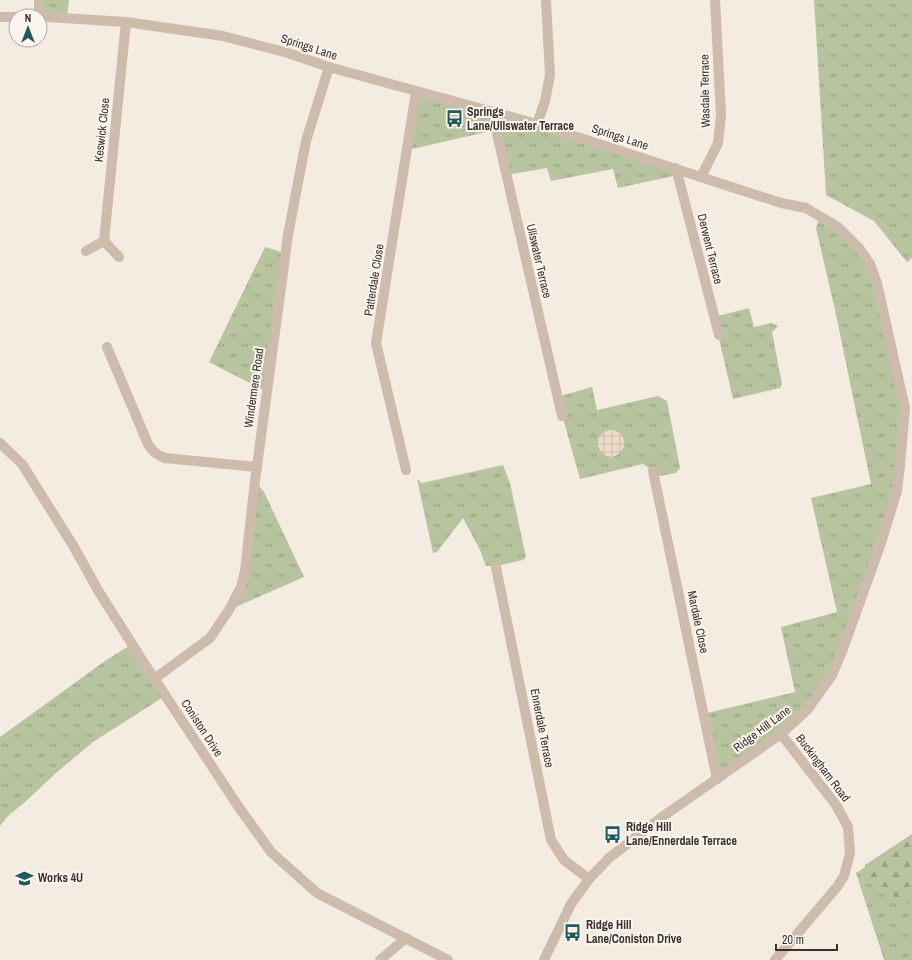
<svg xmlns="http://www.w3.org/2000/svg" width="912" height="960" font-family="'Archivo Narrow',sans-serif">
  <defs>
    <pattern id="grass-tufts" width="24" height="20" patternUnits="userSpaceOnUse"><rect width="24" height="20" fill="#b8c4a0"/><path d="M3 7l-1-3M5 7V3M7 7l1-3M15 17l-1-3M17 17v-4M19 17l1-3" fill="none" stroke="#97a083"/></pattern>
    <pattern id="forest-firs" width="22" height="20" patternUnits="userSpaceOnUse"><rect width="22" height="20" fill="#b8c4a0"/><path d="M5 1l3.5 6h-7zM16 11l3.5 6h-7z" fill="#97a083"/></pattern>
    <pattern id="plaza-grid" width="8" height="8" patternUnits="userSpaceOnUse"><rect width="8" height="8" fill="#ecdcc8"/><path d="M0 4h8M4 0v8" fill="none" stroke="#cbbdac"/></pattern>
  </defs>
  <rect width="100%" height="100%" fill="#f4ebe1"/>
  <g fill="url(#grass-tufts)" fill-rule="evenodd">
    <polygon points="39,0 69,0 67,17 39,16"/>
    <polygon points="814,0 912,0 912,258 907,262 874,221 826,195"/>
    <polygon points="416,92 537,124 678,175 618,188 613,169 551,181 547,168 506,175 495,130 408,150"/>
    <polygon points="820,215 870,264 905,408 900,466 843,649 808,709 717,779 703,714 795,692 781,627 837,612 811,498 871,484 835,310 816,228"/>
    <polygon points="265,247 285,253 267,392 209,362"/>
    <polygon points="749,308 754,327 771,323 778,326 772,332 782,384 780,388 733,399 714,317"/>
    <path d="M 592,387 L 597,410 L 658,396 L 667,401 L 680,468 L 676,473 L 654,477 L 653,471 L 643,464 L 580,479 L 557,397 ZM 598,445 L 625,445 C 622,448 619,454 616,455 C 608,460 600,452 598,445 Z"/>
    <polygon points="503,465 510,483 526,557 523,560 497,566 486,566 480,550 463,518 437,552 433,553 417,479 422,483"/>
    <polygon points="255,481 264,492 304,577 229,610 241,587"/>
    <polygon points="132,644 165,696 93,742 56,773 25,802 8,816 0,826 0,737 105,661"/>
    <polygon points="912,837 912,960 884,960 856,873"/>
  </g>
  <polygon fill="url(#forest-firs)" points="912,834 912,906 864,880 865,865"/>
  <circle fill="url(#plaza-grid)" cx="611" cy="443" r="13"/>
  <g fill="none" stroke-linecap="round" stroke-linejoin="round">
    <g stroke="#cdbbac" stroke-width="10">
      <polyline points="39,0 39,16"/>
      <polyline points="33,16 126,22 223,36 288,53 329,67 537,124 781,203 806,208 838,227 859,248 870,264 877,283 905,408 900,466 897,491 881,543 843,649 832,675 808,709 781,734 662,817 609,858 589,879 571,904 544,960"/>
      <polyline points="0,17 16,17"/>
      <polyline points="492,112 562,416"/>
      <polyline points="537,124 545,101 550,75 546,0"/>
      <polyline points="676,168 719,335"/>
      <polyline points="701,177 718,143 721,115 715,0"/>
      <polyline points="104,241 126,22"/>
      <polyline points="86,251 104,241 119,257"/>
      <path d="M 107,347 L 148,444 C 153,452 157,455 165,458 L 257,467"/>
      <polyline points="0,443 22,464 74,547 99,592 146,666 238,806 271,852 317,893 448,960"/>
      <polyline points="406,470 376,343 416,92"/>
      <polyline points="653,471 717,779"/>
      <polyline points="496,567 551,840 564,860 589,879"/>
      <polyline points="154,679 210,638 229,610 241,587 245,571 255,481 288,235 306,141 329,67"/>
      <polyline points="380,960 406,938"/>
      <polyline points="775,960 837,887 844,876 850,853 848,827 836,805 781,734"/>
    </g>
  </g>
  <defs>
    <symbol id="bus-bare" viewBox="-9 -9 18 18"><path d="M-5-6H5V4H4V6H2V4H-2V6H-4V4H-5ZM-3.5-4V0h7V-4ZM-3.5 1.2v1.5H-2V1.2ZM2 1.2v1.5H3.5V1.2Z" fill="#1f5a5e" stroke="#fbf5ee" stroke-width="2.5" paint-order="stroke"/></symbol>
    <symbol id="university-bare" viewBox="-9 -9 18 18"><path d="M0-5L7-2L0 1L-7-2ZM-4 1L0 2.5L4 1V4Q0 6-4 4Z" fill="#1f5a5e" stroke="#fbf5ee" stroke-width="2.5" paint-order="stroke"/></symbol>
  </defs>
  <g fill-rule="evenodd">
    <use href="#bus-bare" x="442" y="106" width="25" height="25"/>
    <use href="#bus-bare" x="600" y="822" width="25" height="25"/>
    <use href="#university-bare" x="12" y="866" width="25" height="25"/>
    <use href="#bus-bare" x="560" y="920" width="25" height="25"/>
  </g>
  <g text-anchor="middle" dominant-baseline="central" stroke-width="4" stroke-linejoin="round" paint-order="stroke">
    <g font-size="12" fill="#3b302b" stroke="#fbf5ee">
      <text transform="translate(309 47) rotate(18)">Springs Lane</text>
      <text transform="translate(705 91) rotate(-91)">Wasdale Terrace</text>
      <text transform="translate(102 130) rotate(-84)">Keswick Close</text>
      <text transform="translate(620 137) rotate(18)">Springs Lane</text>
      <text transform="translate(710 249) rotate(76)">Derwent Terrace</text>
      <text transform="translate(539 261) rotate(77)">Ullswater Terrace</text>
      <text transform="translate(374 280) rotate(-81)">Patterdale Close</text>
      <text transform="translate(254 388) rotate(-82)">Windermere Road</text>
      <text transform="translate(698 622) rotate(78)">Mardale Close</text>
      <text transform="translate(202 728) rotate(57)">Coniston Drive</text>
      <text transform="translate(542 728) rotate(79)">Ennerdale Terrace</text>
      <text transform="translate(762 729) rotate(-37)">Ridge Hill Lane</text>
      <text transform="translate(823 768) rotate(53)">Buckingham Road</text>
    </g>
    <g font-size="12" font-weight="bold" fill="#3b302b" stroke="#fbf5ee" text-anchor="start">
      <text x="467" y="112">Springs<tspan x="467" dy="14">Lane/Ullswater Terrace</tspan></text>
      <text x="626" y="827">Ridge Hill<tspan x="626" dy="14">Lane/Ennerdale Terrace</tspan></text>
      <text x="38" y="878">Works 4U</text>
      <text x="586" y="925">Ridge Hill<tspan x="586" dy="14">Lane/Coniston Drive</tspan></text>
    </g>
  </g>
  <g transform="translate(28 28)"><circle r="19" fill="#fbf5ee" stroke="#aea6a0"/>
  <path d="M0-3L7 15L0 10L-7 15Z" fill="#1f5a5e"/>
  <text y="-6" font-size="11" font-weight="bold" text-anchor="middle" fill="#3b302b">N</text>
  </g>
  <path d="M776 944v6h61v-6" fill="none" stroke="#3b302b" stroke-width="2"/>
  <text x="782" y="944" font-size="12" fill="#3b302b" stroke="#fbf5ee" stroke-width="3" paint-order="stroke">20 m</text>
</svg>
